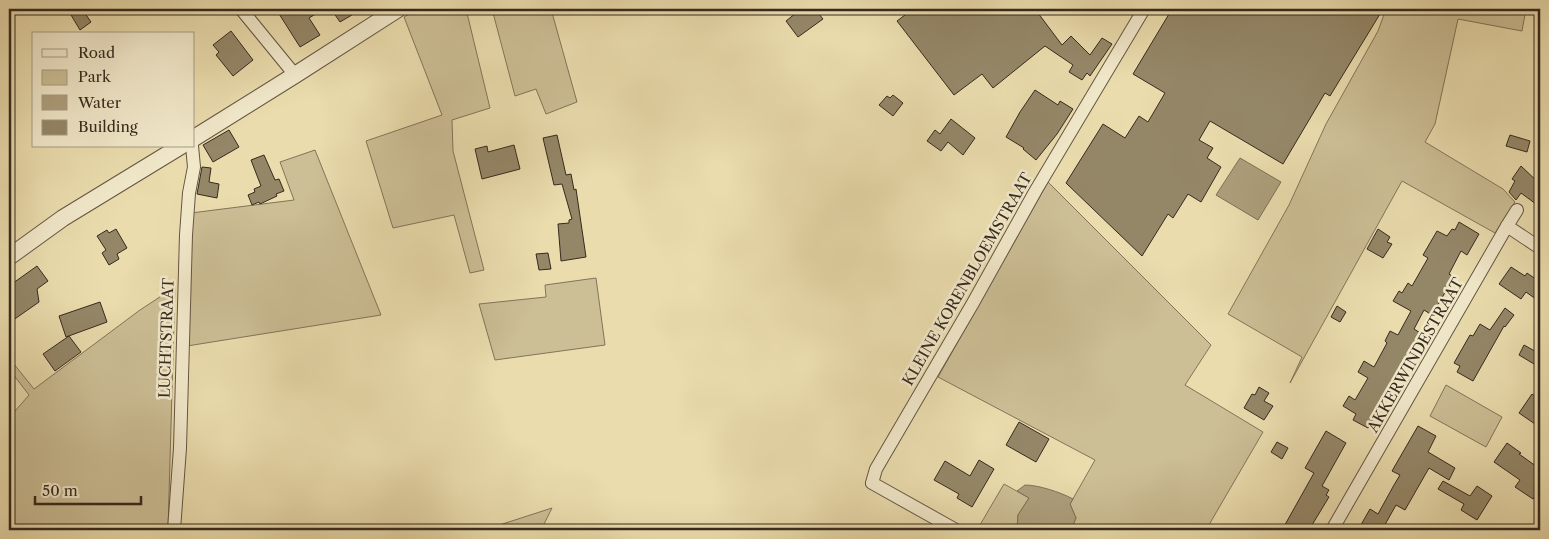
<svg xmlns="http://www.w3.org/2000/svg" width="1549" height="539" font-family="'Libre Caslon Text',serif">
  <rect width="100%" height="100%" fill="#eadcad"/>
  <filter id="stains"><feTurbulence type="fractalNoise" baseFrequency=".004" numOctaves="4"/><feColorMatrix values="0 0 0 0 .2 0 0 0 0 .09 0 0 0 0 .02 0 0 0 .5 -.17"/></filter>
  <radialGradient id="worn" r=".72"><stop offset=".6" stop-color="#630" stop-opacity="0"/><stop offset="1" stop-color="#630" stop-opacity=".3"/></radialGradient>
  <g fill="#ccbe95" stroke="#82745a">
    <polygon points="418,9 466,9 490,108 452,120 453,151 484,270 470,273 454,215 393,228 366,141 442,115 404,17"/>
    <polygon points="492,9 551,9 577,102 546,114 536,89 515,96"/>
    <polygon points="1386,9 1526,9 1522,31 1458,19 1435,124 1425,142 1503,189 1515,202 1495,233 1402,181 1290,383 1302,357 1228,314 1289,205 1326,124 1378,31"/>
    <polygon points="315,150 381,315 187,346 191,213 294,200 280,162"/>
    <polygon points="1048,182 1211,345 1185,385 1263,432 1206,530 1071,530 1076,518 1070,504 1095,460 938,377"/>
    <polygon points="596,278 605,345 495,360 479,304 546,297 545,285"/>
    <polygon points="175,287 168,530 9,530 9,418 29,395 9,369 9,358 34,389 140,310"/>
    <polygon points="1446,385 1502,417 1486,447 1430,416"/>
    <polygon points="1004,484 1029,498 1018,515 1017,529 1020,530 977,530"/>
    <polygon points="552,508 541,530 484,530"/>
  </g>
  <g fill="#ad9f7c" stroke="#7e7056">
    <polygon points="1240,158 1281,182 1258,220 1216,195"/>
    <path d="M 1025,485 C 1038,485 1060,492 1073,499 L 1070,504 L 1076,518 L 1071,530 L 1020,530 L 1017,529 L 1018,515 L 1029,498 L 1017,491 Z"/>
  </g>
  <g fill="#948768" stroke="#372a1e">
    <polygon points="80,9 82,9 91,22 80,30 71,15"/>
    <polygon points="276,9 324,9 309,18 320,35 300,47"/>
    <polygon points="331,9 362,9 340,22"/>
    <polygon points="801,9 815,9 823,19 798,37 786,21"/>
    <polygon points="913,9 1035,9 1062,45 1071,36 1090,55 1102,38 1112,44 1090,76 1087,73 1082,80 1069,72 1073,65 1045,46 993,88 982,74 954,95 897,21"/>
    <polygon points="1172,9 1383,9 1330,96 1325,93 1283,164 1210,121 1199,140 1213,148 1207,158 1221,167 1201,202 1188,194 1173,218 1168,214 1142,256 1066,183 1103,124 1125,138 1139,116 1148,122 1165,93 1133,74"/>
    <polygon points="231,31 253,60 233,76 216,55 219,52 213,45"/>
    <polygon points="1035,90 1058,105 1060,101 1073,109 1057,134 1036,160 1023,149 1024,148 1006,137 1020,112"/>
    <polygon points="893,95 903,103 893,116 879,105 887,96 890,98"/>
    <polygon points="951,119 975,138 963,155 948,142 941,151 927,141 935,130 940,134"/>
    <polygon points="229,130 239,147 213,162 203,145"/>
    <polygon points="557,135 566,175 571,174 574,190 576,189 586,257 561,261 558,224 569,223 569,220 572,219 562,184 554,185 543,138"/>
    <polygon points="1510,135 1530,141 1527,152 1506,146"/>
    <polygon points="514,145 520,169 482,179 475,149 487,146 488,152"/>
    <polygon points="264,155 275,180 279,179 284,191 276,194 277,196 260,204 259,202 252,205 248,195 255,192 254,189 261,186 251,160"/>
    <polygon points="1521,166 1540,184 1540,207 1521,193 1516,200 1509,192 1515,181 1512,179"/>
    <polygon points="202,167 211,168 209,182 219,184 217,198 197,194"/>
    <polygon points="1459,222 1479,234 1467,255 1461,251 1449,274 1454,277 1432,315 1424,310 1414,329 1422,334 1368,428 1353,420 1356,414 1343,406 1349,396 1355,400 1368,378 1358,372 1364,361 1374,367 1387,343 1385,341 1390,331 1398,335 1411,311 1393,301 1399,291 1402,293 1408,283 1412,286 1428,258 1423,255 1437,231 1447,236 1452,229 1455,230"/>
    <polygon points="116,229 127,248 117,254 119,259 109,265 102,253 106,250 97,236 107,230 109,233"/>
    <polygon points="1378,229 1390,237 1387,242 1392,244 1383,258 1367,249"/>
    <polygon points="548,253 551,269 539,270 536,254"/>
    <polygon points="37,266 48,281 37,289 39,302 9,323 9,286"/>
    <polygon points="1511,267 1525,276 1527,273 1540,282 1540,302 1526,292 1521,299 1499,284"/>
    <polygon points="100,302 107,322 66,337 59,316"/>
    <polygon points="1337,306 1346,312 1340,322 1331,317"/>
    <polygon points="1505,308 1514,315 1505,327 1504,326 1473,381 1457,372 1460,366 1454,363 1470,335 1473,336 1480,324 1490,330"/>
    <polygon points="69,336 81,352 55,371 43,354"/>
    <polygon points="1524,345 1540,354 1534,364 1519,355"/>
    <polygon points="1259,387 1269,393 1264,401 1273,406 1264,420 1244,408 1252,394 1255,395"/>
    <polygon points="1532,394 1540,400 1540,416 1535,424 1519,413"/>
    <polygon points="1019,422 1049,439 1036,462 1006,445"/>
    <polygon points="1418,426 1436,436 1428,452 1455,468 1449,480 1429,468 1405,510 1396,505 1382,530 1358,530 1370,509 1378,514 1394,485 1400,475 1392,471"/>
    <polygon points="1326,431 1346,443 1322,486 1329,490 1326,495 1329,497 1309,530 1282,530 1314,473 1305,468"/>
    <polygon points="1277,442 1288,448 1282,459 1271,452"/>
    <polygon points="1507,443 1521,453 1519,454 1540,469 1540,488 1533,499 1515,487 1520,480 1494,462"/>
    <polygon points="979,460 994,469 972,507 957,498 959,494 934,480 945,461 970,476"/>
    <polygon points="1443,481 1470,496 1477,486 1492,496 1477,520 1461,510 1464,504 1438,489"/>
  </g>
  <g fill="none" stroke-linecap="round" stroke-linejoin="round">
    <defs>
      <g id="minor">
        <polyline points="241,9 295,75"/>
        <polyline points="1507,226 1517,210"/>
        <polyline points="174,530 180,448 186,235 189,193 194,167 192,146"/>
        <polyline points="956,530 872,483 876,469 973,303 1036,190 1144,9"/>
        <polyline points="1332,530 1507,226 1537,246"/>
      </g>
      <g id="tertiary">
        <polyline points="194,138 295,75 398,9"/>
        <polyline points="9,257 63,218 181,146"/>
      </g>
    </defs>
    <use href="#minor" stroke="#645642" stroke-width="14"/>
    <use href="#tertiary" stroke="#645642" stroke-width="18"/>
    <use href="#minor" stroke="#f1e8ca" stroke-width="12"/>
    <use href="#tertiary" stroke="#f1e8ca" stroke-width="16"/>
  </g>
  <g text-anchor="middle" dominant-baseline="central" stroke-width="5" stroke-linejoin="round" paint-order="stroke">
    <g font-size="15" fill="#372a1e" stroke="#f1e8ca">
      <text transform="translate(967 279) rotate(-60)">KLEINE KORENBLOEMSTRAAT</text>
      <text transform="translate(166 338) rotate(-88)">LUCHTSTRAAT</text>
      <text transform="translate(1415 355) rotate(-60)">AKKERWINDESTRAAT</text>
    </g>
  </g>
  <rect width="1549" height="539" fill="none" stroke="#eadcad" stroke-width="30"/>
  <rect x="10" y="10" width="1529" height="519" fill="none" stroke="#372a1e" stroke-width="2.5"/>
  <rect x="15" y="15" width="1519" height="509" fill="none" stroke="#372a1e"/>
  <rect x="32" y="32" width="162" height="115" fill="#f1e8ca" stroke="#a79c85"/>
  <rect x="42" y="49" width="25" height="8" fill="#f1e8ca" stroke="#a79c85"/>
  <text x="78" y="58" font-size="15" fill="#372a1e">Road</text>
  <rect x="42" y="70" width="25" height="15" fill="#ccbe95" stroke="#a79c85"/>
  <text x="78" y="82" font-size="15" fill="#372a1e">Park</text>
  <rect x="42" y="95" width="25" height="15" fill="#ad9f7c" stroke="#a79c85"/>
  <text x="78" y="108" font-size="15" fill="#372a1e">Water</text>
  <rect x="42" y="120" width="25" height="15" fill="#948768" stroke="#a79c85"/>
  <text x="78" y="132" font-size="15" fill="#372a1e">Building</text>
  <path d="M35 496v8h106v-8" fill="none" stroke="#372a1e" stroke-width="2.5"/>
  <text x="42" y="496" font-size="15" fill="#372a1e" stroke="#f1e8ca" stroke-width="4" paint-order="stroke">50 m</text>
  <rect width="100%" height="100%" filter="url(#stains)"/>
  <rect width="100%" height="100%" fill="url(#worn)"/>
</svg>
